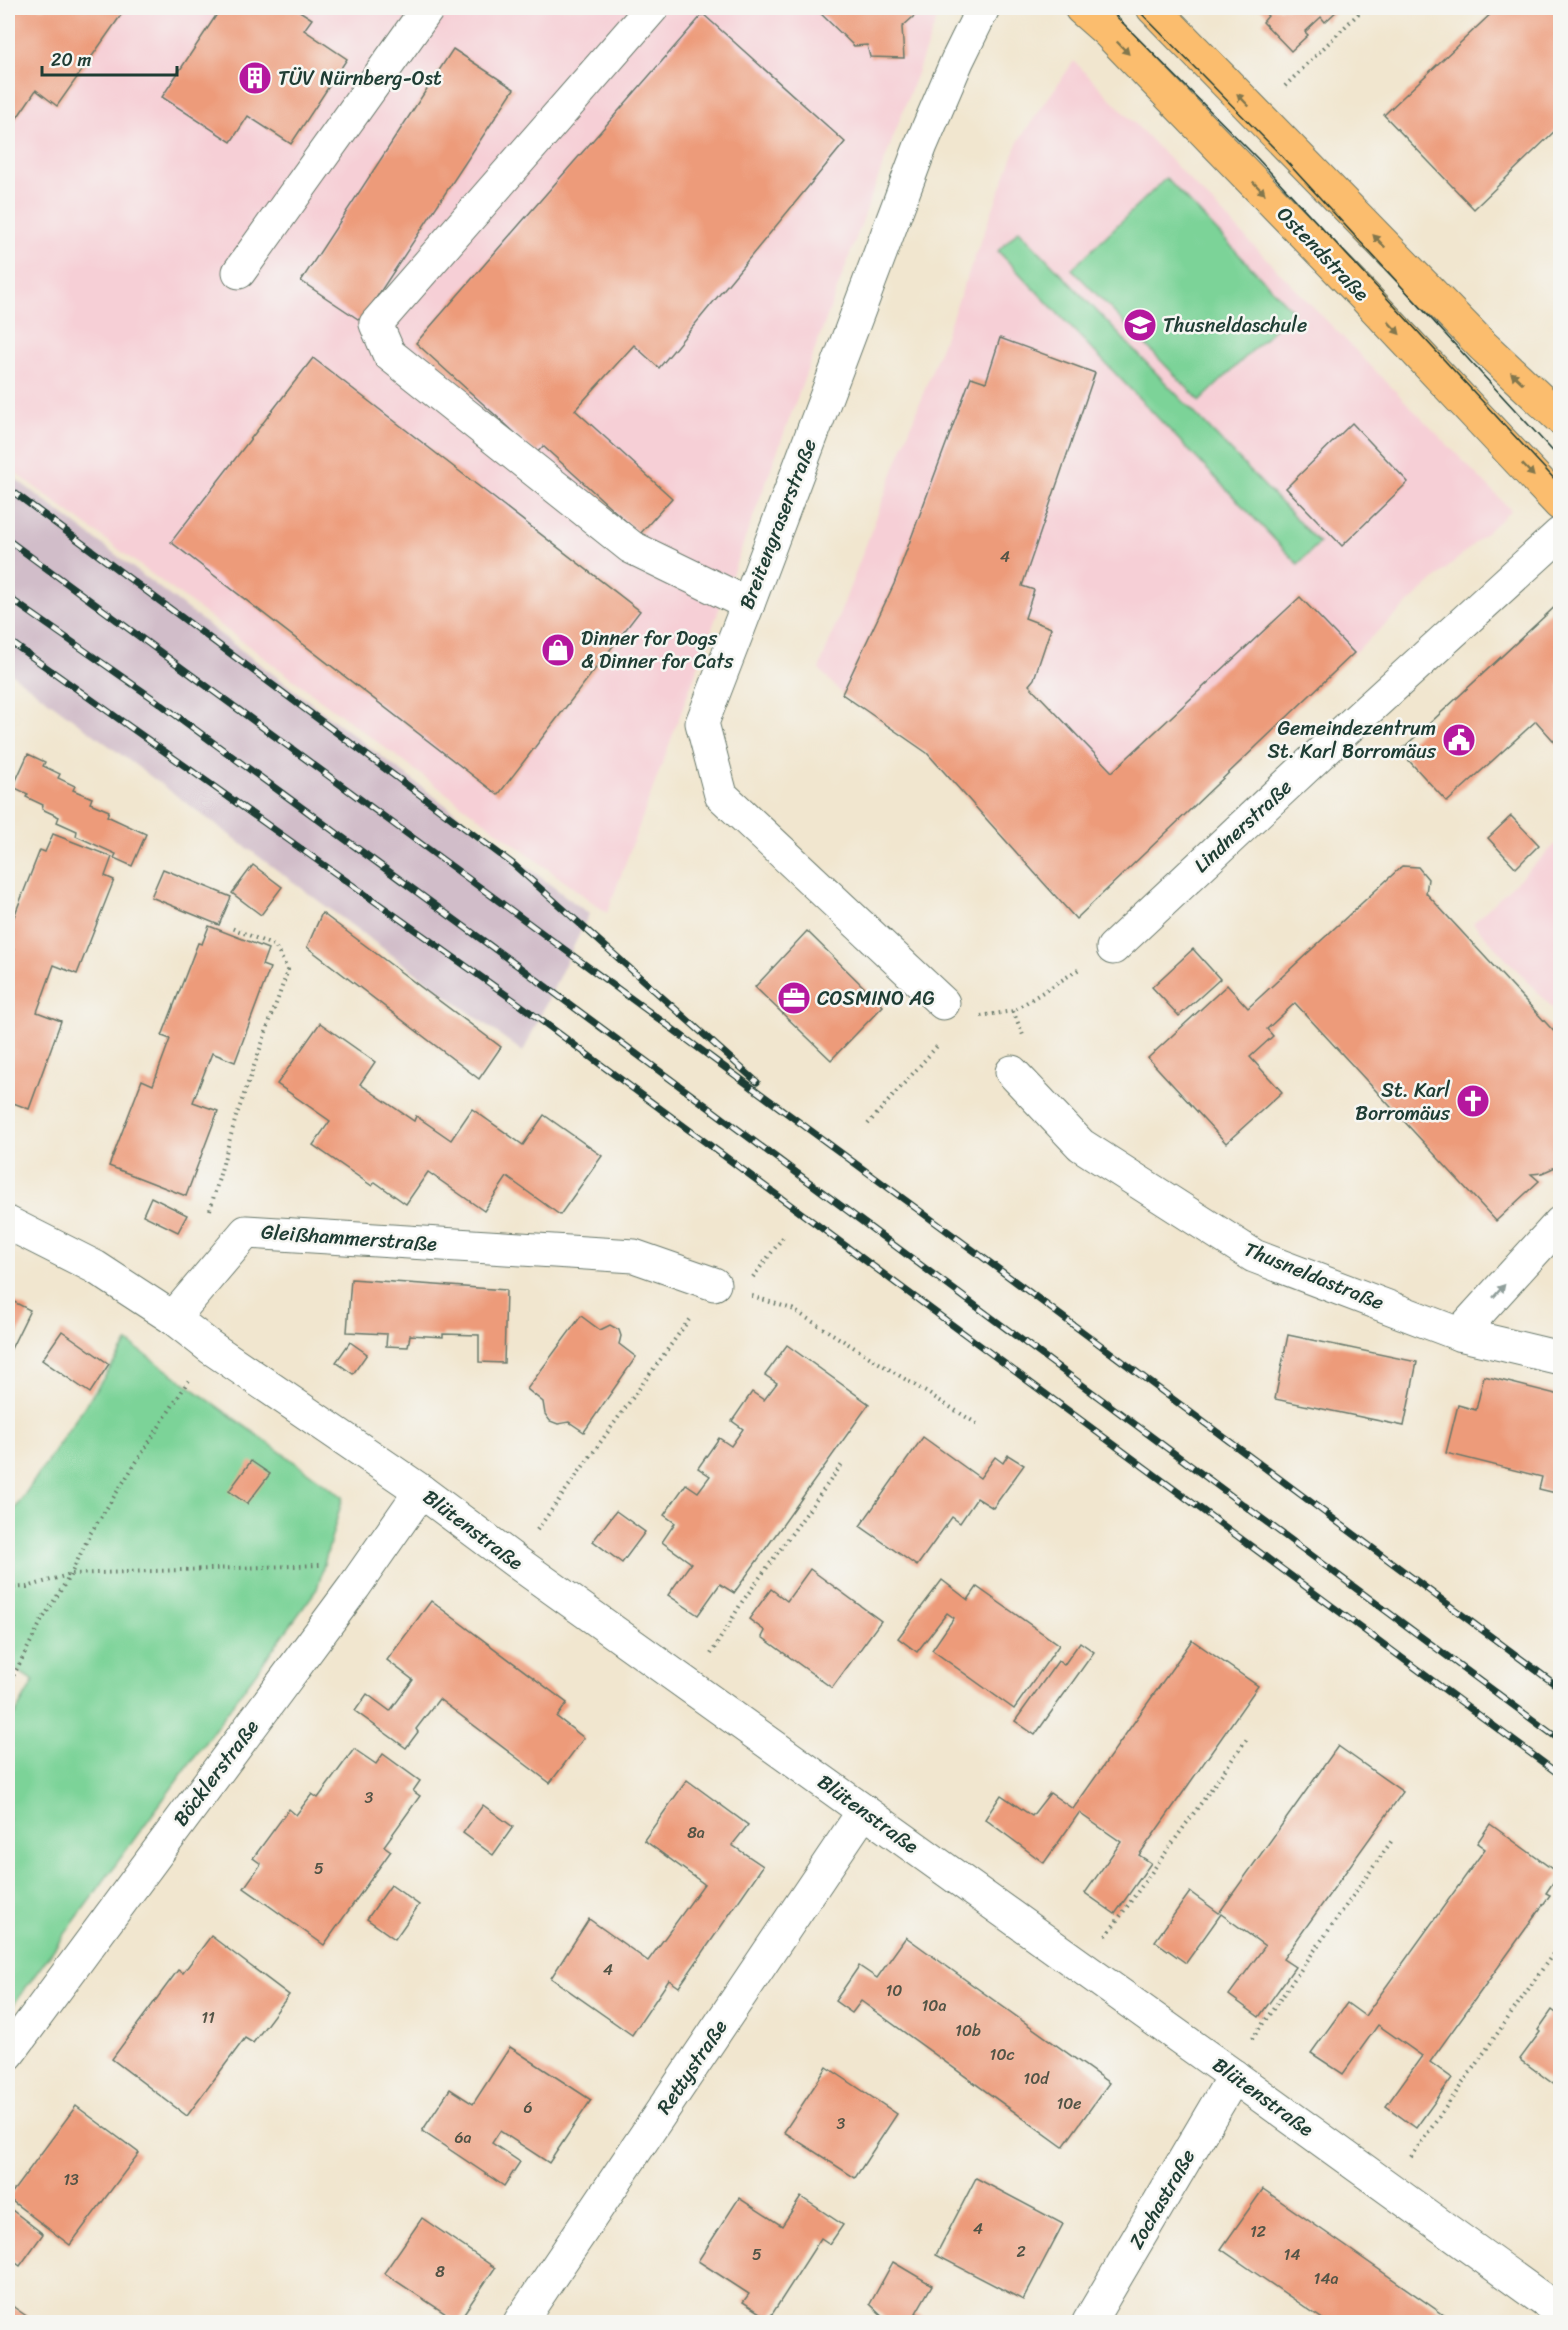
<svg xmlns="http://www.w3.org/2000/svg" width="1568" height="2330" font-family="Sriracha,sans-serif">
  <rect width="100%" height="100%" fill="#f6f6f2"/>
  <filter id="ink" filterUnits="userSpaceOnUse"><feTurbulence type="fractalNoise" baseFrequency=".0167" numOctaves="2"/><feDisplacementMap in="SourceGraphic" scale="12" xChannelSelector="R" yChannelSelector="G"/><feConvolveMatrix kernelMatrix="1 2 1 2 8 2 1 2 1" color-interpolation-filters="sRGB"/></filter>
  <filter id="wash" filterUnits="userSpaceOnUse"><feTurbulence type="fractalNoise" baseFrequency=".008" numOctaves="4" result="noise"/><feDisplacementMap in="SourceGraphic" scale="24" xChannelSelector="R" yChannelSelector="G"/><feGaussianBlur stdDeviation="1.35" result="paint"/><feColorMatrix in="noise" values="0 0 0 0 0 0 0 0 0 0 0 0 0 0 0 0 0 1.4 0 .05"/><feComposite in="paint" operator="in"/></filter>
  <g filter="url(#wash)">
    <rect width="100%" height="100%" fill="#f1e6cf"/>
    <g fill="#f6cfd6">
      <polygon points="8,8 941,8 607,913 8,467"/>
      <polygon points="1074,61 1511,510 1354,653 1076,919 927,753 842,694 819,669 1019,140"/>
      <polygon points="1560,840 1560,1016 1473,923"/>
    </g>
    <polygon fill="#d1bdc9" points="8,473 589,914 523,1052 8,671"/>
    <g fill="#7bd398" stroke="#4d8866" stroke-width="1.5">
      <polygon points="1166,178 1293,311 1200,401 1072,269"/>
      <polygon points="1019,230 1319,543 1298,564 998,251"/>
      <polygon points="128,1342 343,1497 317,1589 8,2012 8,1726 34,1681 8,1665 8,1526 12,1513"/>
    </g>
    <g id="blocks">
      <g fill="#ed9b7a">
        <polygon points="8,8 126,8 57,106 36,90 8,131"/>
        <polygon points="221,8 295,8 312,19 304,30 347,59 291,144 248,116 231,142 162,97"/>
        <polygon points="815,8 923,8 902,27 904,58 870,57 867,45 854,46"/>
        <polygon points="1260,8 1340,8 1325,22 1321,17 1305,32 1308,35 1291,51 1263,22 1268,16"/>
        <polygon points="1497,8 1560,8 1560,126 1474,209 1384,115"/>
        <polygon points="703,14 845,142 659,368 634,345 575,410 672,498 640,534 543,446 537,453 416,343"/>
        <polygon points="453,49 514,89 361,321 301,281"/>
        <polygon points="1000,338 1095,373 1022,586 1034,590 1025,618 1051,628 1034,679 1029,685 1112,772 1300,597 1354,653 1076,919 927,753 842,694 894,584 971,377 986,382"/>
        <polygon points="313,358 640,611 498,795 171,542"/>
        <polygon points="1352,423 1408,482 1342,546 1286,488"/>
        <polygon points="1560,602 1560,748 1536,721 1447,802 1400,751"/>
        <polygon points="28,754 45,762 43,766 60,774 58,778 75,786 73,790 92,798 90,803 109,811 107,816 146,834 132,866 114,858 116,854 76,836 77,831 57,822 59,817 42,809 43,805 26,797 28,794 13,787"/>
        <polygon points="1511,816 1539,845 1516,868 1488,838"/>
        <polygon points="53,834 112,857 105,876 114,880 77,974 54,965 37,1012 61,1021 29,1109 8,1101 8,969 14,950 8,947 8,932 40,850 45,852"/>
        <polygon points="253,865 282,887 261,915 232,893"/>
        <polygon points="1402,866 1418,867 1428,879 1426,893 1560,1038 1560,1165 1542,1173 1531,1174 1539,1181 1496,1221 1295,1003 1267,1029 1273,1036 1250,1057 1282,1092 1226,1143 1148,1058 1227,985 1248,1008"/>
        <polygon points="163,869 231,897 219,925 151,897"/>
        <polygon points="322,913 501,1047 479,1079 307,947"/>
        <polygon points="209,926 268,949 262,965 270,968 235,1062 212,1053 193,1102 218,1111 186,1196 109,1166 142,1080 153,1085 170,1039 162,1036 198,943 202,944"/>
        <polygon points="807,931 883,1006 831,1060 755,987"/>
        <polygon points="1193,949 1220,979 1179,1016 1152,987"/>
        <polygon points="320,1023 375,1062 360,1084 414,1121 416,1116 451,1140 472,1109 523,1145 544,1115 602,1156 560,1215 507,1177 484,1211 428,1172 406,1204 375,1182 372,1186 313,1145 330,1121 277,1084"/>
        <polygon points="151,1197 187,1215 178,1232 143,1215"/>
        <polygon points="351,1279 506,1290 504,1363 479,1362 479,1335 443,1334 443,1337 410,1335 408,1347 386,1346 387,1334 347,1332"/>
        <polygon points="8,1299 30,1310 8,1355"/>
        <polygon points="581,1316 600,1330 610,1325 619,1330 621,1336 619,1344 636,1357 584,1432 569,1422 558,1424 550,1421 545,1414 543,1402 527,1389"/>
        <polygon points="62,1331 109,1364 90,1393 42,1360"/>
        <polygon points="1288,1335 1417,1362 1404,1426 1275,1399"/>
        <polygon points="350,1342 367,1354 353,1374 336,1362"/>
        <polygon points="787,1345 869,1404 734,1593 720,1584 698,1615 668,1595 691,1563 662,1542 675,1523 664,1515 686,1484 698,1492 710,1476 698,1468 719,1438 731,1446 743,1429 732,1421 752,1392 764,1400 777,1383 765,1375"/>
        <polygon points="1484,1376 1560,1395 1560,1494 1539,1489 1542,1477 1446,1453 1458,1405 1476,1410"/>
        <polygon points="923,1437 980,1478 995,1457 1003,1463 1008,1455 1024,1465 993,1508 977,1498 960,1523 952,1517 917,1566 860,1526"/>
        <polygon points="251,1461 270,1474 247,1504 229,1491"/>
        <polygon points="616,1511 645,1532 622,1563 593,1541"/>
        <polygon points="810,1569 881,1621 832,1688 762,1637 765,1631 749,1619 771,1589 787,1601"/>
        <polygon points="942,1580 968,1600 977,1587 1059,1645 1014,1709 932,1650 954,1618 947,1613 917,1652 898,1638"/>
        <polygon points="431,1601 567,1703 557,1717 584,1738 550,1783 439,1699 416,1729 418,1732 406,1748 355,1711 367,1694 390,1711 413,1680 387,1660"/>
        <polygon points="1192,1640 1258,1686 1139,1855 1151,1863 1115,1914 1085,1893 1121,1842 1079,1813 1044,1863 985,1819 1001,1795 1032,1816 1050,1793 1073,1809"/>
        <polygon points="1080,1642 1094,1652 1035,1735 1015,1721 1058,1661 1064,1665"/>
        <polygon points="1338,1746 1403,1792 1283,1959 1295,1967 1259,2017 1229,1995 1265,1946 1221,1914 1186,1963 1155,1941 1190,1892 1219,1913"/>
        <polygon points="354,1749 376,1764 383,1754 420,1781 413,1791 420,1796 384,1846 391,1851 324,1945 244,1888 261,1864 253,1858 289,1809 296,1815 312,1794 318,1798"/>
        <polygon points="687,1780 748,1825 732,1845 763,1866 679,1987 669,1980 632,2035 551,1978 589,1919 648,1961 704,1884 644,1840"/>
        <polygon points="483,1805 513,1827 493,1855 463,1833"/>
        <polygon points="1490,1824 1559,1874 1546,1893 1550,1895 1430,2062 1452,2078 1416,2128 1386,2106 1422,2056 1378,2025 1343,2074 1311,2053 1347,2003 1365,2016 1485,1849 1477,1843"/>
        <polygon points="391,1885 419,1905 395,1939 367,1919"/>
        <polygon points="211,1936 289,1995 253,2043 245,2038 187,2116 112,2059 178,1970 183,1973"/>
        <polygon points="906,1937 1109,2083 1063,2147 861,2001 852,2013 835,2001 859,1966 877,1978"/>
        <polygon points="1552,2010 1560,2016 1560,2089 1520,2059 1540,2032 1538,2030"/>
        <polygon points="510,2047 591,2100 549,2163 500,2131 492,2143 520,2162 504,2186 422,2131 450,2089 473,2104"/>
        <polygon points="827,2067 897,2114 855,2178 784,2132"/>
        <polygon points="76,2106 139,2153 70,2245 8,2198"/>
        <polygon points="976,2178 1063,2224 1023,2300 936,2255"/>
        <polygon points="1263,2189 1331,2236 1454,2322 1327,2322 1254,2272 1221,2249"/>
        <polygon points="801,2197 843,2225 830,2244 821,2238 769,2319 743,2302 749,2294 698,2261 739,2198 782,2226"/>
        <polygon points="8,2207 43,2234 20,2266 8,2257"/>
        <polygon points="422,2218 495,2268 458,2322 384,2273"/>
        <polygon points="893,2262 932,2285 916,2313 934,2322 889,2322 870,2304"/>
        <polygon points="8,2302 15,2308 35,2322 8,2322"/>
      </g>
    </g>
  </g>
  <g filter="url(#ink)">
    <use href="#blocks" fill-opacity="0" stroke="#68786a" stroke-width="1.5"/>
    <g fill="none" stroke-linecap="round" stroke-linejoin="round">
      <defs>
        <g id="minor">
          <polyline points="652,8 376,324 389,354 631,547 748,604"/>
          <polyline points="239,272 428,8"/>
          <polyline points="1113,948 1339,736 1560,534"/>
          <polyline points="943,1003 721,795 702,723 748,604 921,145 957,61 983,8"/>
          <polyline points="1012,1072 1081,1145 1254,1256 1459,1334 1560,1358"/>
          <polyline points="8,1223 95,1267 173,1318 210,1347 421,1491 515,1561 1228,2072 1560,2312"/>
          <polyline points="173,1318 246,1232 634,1256 714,1284"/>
          <polyline points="1459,1334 1560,1223"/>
          <polyline points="8,2054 354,1587 421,1491"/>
          <polyline points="520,2322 864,1811"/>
          <polyline points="1089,2322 1234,2076"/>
        </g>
        <g id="major">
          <polyline points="1081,8 1106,30 1364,296 1560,504"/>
          <polyline points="1153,8 1483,346 1560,418"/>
        </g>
      </defs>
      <use href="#minor" stroke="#68786a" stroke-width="35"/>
      <use href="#major" stroke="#68786a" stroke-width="35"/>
      <g stroke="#68786a" stroke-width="4" stroke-dasharray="1.5 4.5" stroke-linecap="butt">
        <polyline points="1285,86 1364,8"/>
        <polyline points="1013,1011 1023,1035"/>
        <polyline points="981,1016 1013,1011 1081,968"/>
        <polyline points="868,1124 939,1044"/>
        <polyline points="210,1210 236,1117 288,970 275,946 229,927"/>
        <polyline points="753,1277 784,1236"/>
        <polyline points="752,1296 792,1309 979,1425"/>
        <polyline points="537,1530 691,1317"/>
        <polyline points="8,1588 27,1587 71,1574 320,1565"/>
        <polyline points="711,1654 742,1602 843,1463"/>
        <polyline points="8,1686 42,1620 71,1574 90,1534 189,1380"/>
        <polyline points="1106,1936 1249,1736"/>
        <polyline points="1252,2039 1393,1839"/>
        <polyline points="1411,2157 1555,1951"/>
      </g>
      <use href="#minor" stroke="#fff" stroke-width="33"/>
      <use href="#major" stroke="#fbbd6e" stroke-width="33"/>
      <g stroke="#1f3d34" stroke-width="1.5">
        <polyline points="1108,8 1258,159 1560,485"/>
        <polyline points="1136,8 1275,149 1560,459"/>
      </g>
      <defs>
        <g id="rail">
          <polyline points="8,488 513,864 757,1082"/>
          <polyline points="8,540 977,1253 1560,1688"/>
          <polyline points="8,597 151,697 537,980 1560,1740"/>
          <polyline points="8,640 519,1004 1560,1775"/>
        </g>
      </defs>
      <use href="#rail" stroke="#1f3d34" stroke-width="7"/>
      <use href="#rail" stroke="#f6f6f2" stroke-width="4.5" stroke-dasharray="14" stroke-linecap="butt"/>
    </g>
    <defs><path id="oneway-solid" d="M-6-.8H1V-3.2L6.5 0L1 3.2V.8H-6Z" transform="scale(1.5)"/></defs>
    <g fill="#82774e">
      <use href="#oneway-solid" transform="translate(1123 48) rotate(46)"/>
      <use href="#oneway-solid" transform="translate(1243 100) rotate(-134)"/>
      <use href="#oneway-solid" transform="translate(1259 188) rotate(46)"/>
      <use href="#oneway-solid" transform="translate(1379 241) rotate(-134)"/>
      <use href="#oneway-solid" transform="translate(1394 328) rotate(47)"/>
      <use href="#oneway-solid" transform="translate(1517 378) rotate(-137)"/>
      <use href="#oneway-solid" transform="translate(1528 470) rotate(46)"/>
    </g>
    <use fill="#8f9e9a" href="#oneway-solid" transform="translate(1499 1291) rotate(-48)"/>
  </g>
  <defs>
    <symbol id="building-disc" viewBox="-11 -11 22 22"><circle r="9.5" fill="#b5179e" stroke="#f6f6f2"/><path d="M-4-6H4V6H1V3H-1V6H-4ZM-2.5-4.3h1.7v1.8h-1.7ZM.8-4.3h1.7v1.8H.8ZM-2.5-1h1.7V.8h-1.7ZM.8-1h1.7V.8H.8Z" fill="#fff"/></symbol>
    <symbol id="school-disc" viewBox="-11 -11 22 22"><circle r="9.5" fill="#b5179e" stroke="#f6f6f2"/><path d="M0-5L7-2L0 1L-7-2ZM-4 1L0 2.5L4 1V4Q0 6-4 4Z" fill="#fff"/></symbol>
    <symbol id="shop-disc" viewBox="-11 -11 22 22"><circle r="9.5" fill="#b5179e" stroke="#f6f6f2"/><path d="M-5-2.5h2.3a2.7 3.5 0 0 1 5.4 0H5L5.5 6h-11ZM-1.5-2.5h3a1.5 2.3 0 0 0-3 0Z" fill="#fff"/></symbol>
    <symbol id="civic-disc" viewBox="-11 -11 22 22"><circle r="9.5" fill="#b5179e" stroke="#f6f6f2"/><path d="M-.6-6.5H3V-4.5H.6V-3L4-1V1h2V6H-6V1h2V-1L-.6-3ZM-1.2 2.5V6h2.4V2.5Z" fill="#fff"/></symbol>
    <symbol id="office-disc" viewBox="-11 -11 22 22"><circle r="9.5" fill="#b5179e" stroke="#f6f6f2"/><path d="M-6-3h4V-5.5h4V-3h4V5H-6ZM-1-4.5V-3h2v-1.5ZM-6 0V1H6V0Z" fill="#fff"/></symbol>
    <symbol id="church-disc" viewBox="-11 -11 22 22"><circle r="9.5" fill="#b5179e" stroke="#f6f6f2"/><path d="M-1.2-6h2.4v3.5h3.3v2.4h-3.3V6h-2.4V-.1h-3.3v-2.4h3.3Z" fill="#fff"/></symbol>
  </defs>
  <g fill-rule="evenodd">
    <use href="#building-disc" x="236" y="59" width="38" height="38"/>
    <use href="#school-disc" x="1121" y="306" width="38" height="38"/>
    <use href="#shop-disc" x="539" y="631" width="38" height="38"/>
    <use href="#civic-disc" x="1440" y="721" width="38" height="38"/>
    <use href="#office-disc" x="775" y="979" width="38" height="38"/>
    <use href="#church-disc" x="1454" y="1082" width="38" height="38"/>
  </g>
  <g text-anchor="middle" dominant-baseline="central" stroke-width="5" stroke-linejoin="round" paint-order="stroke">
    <g font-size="16" fill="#525446">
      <text x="1005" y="556">4</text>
      <text x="369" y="1797">3</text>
      <text x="696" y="1832">8a</text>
      <text x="319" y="1868">5</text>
      <text x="608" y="1969">4</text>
      <text x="894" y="1990">10</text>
      <text x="934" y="2005">10a</text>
      <text x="208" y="2017">11</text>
      <text x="968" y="2030">10b</text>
      <text x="1002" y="2054">10c</text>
      <text x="1036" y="2078">10d</text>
      <text x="1069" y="2103">10e</text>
      <text x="528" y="2107">6</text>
      <text x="841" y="2123">3</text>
      <text x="463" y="2137">6a</text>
      <text x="71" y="2179">13</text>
      <text x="978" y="2228">4</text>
      <text x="1258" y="2231">12</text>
      <text x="1021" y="2251">2</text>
      <text x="757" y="2254">5</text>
      <text x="1292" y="2254">14</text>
      <text x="440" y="2271">8</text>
      <text x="1326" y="2278">14a</text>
    </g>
    <g font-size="20" fill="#1f3d34" stroke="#f6f6f2" text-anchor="start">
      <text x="278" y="78">TÜV Nürnberg-Ost</text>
      <text x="1163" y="325">Thusneldaschule</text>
      <text x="581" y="638">Dinner for Dogs<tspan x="581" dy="23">&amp; Dinner for Cats</tspan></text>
      <text x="1436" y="728" text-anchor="end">Gemeindezentrum<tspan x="1436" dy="23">St. Karl Borromäus</tspan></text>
      <text x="817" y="998">COSMINO AG</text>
      <text x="1450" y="1090" text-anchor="end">St. Karl<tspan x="1450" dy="23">Borromäus</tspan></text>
    </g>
    <g font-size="20" fill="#1f3d34" stroke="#f6f6f2">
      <text transform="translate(1323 254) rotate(46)">Ostendstraße</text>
      <text transform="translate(778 524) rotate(-69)">Breitengraserstraße</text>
      <text transform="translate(1243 826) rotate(-43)">Lindnerstraße</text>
      <text transform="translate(349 1238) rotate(4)">Gleißhammerstraße</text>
      <text transform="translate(1314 1276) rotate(22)">Thusneldastraße</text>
      <text transform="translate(473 1530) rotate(37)">Blütenstraße</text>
      <text transform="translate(216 1773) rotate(-53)">Böcklerstraße</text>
      <text transform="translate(868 1814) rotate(36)">Blütenstraße</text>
      <text transform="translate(692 2067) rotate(-56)">Rettystraße</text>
      <text transform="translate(1263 2097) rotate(36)">Blütenstraße</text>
      <text transform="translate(1162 2199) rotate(-60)">Zochastraße</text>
    </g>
  </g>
  <rect width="1568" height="2330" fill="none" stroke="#f6f6f2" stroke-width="30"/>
  <path d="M42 66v9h135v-9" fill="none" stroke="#1f3d34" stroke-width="3"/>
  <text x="51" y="66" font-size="18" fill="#1f3d34" stroke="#f6f6f2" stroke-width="4.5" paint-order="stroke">20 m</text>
</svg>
